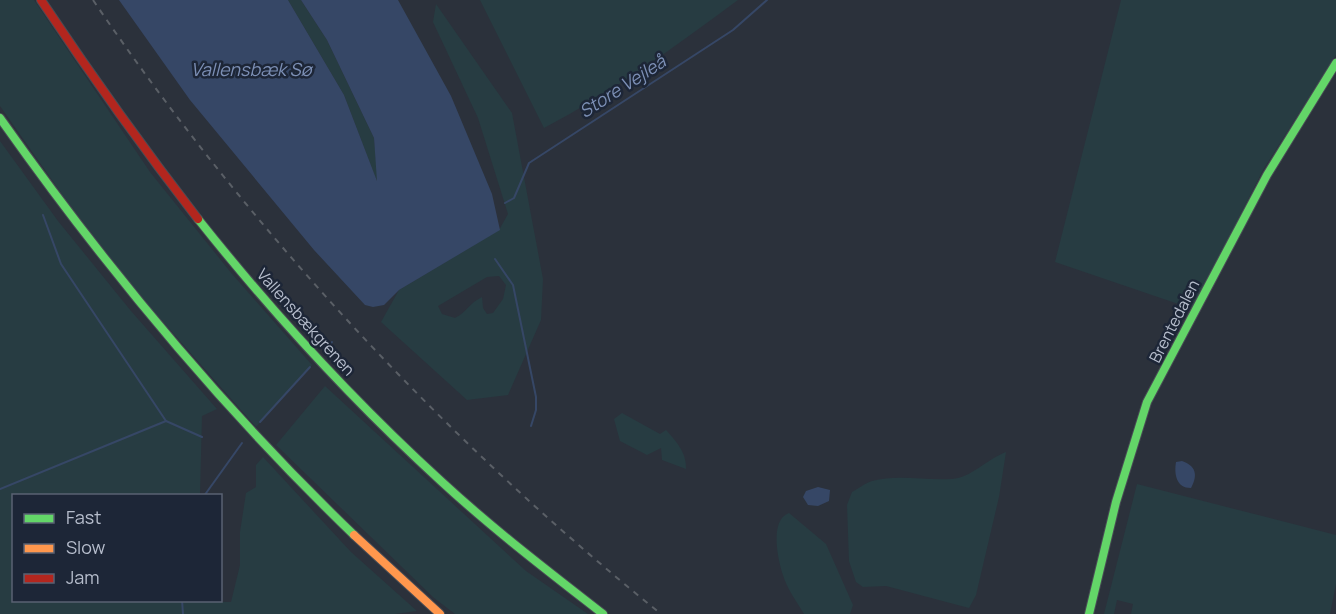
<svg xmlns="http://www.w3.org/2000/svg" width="1336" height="614" font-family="Manrope,sans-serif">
  <rect width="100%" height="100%" fill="#2b313b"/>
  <g fill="#273c42" fill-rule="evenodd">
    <polygon points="0,0 34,0 150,172 232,274 312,365 256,427 133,288 61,193 0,106"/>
    <polygon points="288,0 301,0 327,40 374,138 378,184 344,95"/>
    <path d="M 480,0 L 738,0 C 676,46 613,92 544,128 Z"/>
    <polygon points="1121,0 1336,0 1336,55 1263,170 1193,309 1055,262"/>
    <path d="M 436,4 L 512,113 L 543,279 L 541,320 L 508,395 L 467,400 L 381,322 L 399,290 L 499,230 L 508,214 L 478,118 L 433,22 ZM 499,276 L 506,285 L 503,299 L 493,313 L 487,314 L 483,308 L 482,297 C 468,304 468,311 455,318 L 442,314 L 438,306 L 487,277 Z"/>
    <polygon points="0,141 58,221 131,311 217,409 202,416 200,495 14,496 14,600 231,602 240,565 240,532 246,493 256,487 256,465 263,457 351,552 417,611 395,614 0,614"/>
    <polygon points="325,386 526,571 588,614 455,614 434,598 276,445"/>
    <path d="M 622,413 L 660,434 L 666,430 C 676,441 687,453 686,469 L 662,460 L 661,448 L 647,455 L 620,441 L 614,419 Z"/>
    <path d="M 1006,452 L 999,497 L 976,595 L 969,608 L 886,586 L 863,587 L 856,582 L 849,561 L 847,505 L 852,492 C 858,489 865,483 872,481 C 898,474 926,481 952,479 C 971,478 987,459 1006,452 Z"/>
    <polygon points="1137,484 1336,535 1336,584 1330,614 1131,614 1133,604 1117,600 1114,614 1104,614"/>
    <path d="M 789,513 L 826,544 L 853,605 L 850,614 L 804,614 C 797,602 787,589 783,575 C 778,560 769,520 789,513 Z"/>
  </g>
  <g fill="#364766">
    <polygon points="119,0 288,0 344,95 377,181 374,138 327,40 301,0 398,0 451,96 492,194 500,230 399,290 384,305 373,307 365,305 314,250 190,100"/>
    <path d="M 1182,461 C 1196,466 1198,475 1191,488 C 1176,488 1174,474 1176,462 Z"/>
    <polygon points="818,487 830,490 829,501 818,506 808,505 803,497 806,491"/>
  </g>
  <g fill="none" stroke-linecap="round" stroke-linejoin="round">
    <g stroke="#364766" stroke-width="2">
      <polyline points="505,203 514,198 529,163 733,30 767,0"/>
      <polyline points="43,215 61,264 166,421"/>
      <polyline points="495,259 513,285 536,397 536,410 531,426"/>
      <polyline points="326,349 332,342"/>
      <polyline points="260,422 310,367"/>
      <polyline points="0,489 166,421 202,437"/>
      <polyline points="204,496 242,443"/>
      <polyline points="182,600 183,614"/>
    </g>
    <defs>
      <g id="fast">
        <path d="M 0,118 C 106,268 222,408 354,535"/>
        <path d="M 198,219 C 272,312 353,401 442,482 C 493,529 548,571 603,614"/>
        <polyline points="1089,614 1116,502 1147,402 1267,175 1336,63"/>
      </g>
      <polyline id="slow" points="354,535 440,614"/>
      <path id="jam" d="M 41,0 C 91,75 143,148 198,219"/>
    </defs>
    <use href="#fast" stroke="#484c54" stroke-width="10"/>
    <use href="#slow" stroke="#484c54" stroke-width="10"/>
    <use href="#jam" stroke="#484c54" stroke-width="10"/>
    <use href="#fast" stroke="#63d668" stroke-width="8"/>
    <use href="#slow" stroke="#ff974d" stroke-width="8"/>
    <use href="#jam" stroke="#b3261e" stroke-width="8"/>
    <path stroke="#5a5f66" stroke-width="2" stroke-dasharray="6 6" stroke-linecap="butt" d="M 93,0 C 251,232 443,438 661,614"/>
  </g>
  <g text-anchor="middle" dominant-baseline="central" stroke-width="5" stroke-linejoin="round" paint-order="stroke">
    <g font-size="16" fill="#b6bdcc" stroke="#1d2637">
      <text transform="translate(1174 321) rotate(-63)">Brentedalen</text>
      <text transform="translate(306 322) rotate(48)">Vallensbækgrenen</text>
    </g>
    <g font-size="18" font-style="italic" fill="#7c8fb5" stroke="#1d2637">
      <text x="251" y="69">Vallensbæk Sø</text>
      <text transform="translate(622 86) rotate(-33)">Store Vejleå</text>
    </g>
  </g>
  <rect x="12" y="494" width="210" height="108" fill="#1d2637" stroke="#5a6273" stroke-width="1.5"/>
  <rect x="24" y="514" width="30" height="9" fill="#63d668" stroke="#5a6273" stroke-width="1.5"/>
  <text x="66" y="524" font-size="18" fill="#b6bdcc">Fast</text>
  <rect x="24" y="544" width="30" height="9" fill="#ff974d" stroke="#5a6273" stroke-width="1.5"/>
  <text x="66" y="554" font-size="18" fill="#b6bdcc">Slow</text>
  <rect x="24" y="574" width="30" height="9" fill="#b3261e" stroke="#5a6273" stroke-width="1.5"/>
  <text x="66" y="584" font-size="18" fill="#b6bdcc">Jam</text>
</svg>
